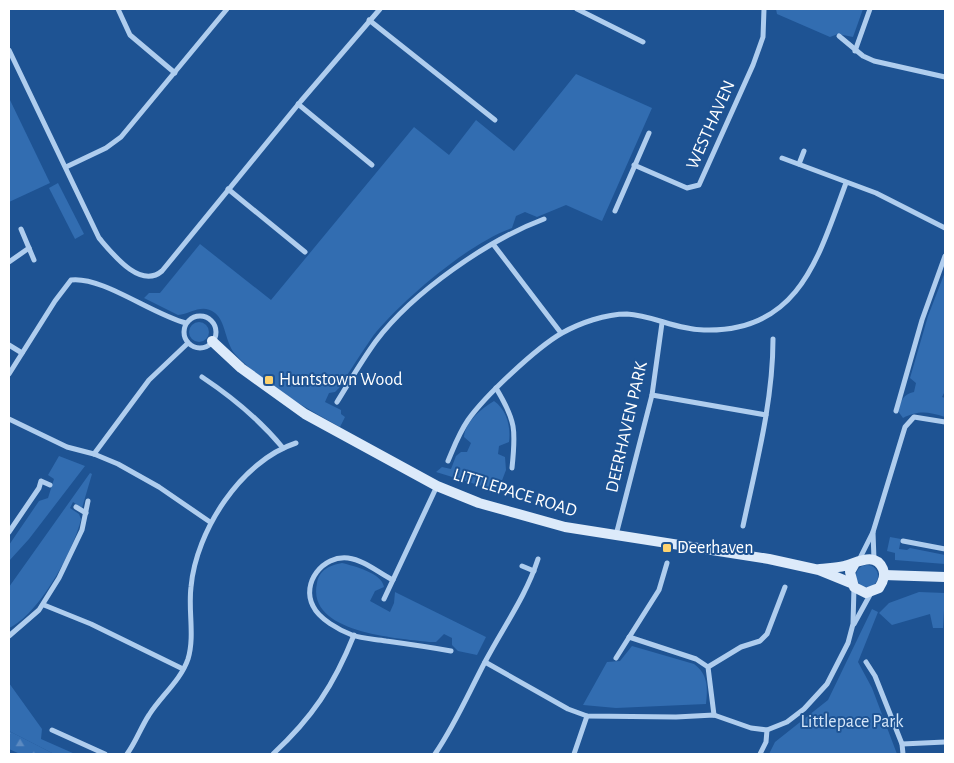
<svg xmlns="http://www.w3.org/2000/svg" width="954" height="763" font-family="'Alegreya Sans',sans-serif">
  <defs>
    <pattern id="forest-firs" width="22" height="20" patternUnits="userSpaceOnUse" patternTransform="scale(1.25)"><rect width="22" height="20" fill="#326db1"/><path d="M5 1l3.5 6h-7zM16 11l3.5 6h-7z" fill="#5b8ac1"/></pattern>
  </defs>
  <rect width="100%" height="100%" fill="#1e5393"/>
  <g fill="#326db1">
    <polygon points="776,9 863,9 853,37 838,34 830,37 777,14"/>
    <path d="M 576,74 L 652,108 L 602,221 L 566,205 L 537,217 L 525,212 L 516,216 L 512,228 C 469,243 402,300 373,336 C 361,353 350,371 339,388 L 335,392 L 329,393 L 325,402 L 341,410 L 341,414 L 345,417 L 340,427 C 303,406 264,385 235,354 C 225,342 226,322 215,313 C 202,303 191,314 178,315 L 144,298 L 149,293 L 160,293 L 200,244 L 271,300 L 414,127 L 449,155 L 476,120 L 514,151 Z"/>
    <polygon points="9,98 50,183 9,202"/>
    <polygon points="58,183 84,234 75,239 49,188"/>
    <path d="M 945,272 L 945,391 L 942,397 L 945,398 L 945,417 C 928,412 919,410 903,418 L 898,411 C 901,401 903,394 914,392 L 916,383 L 910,378 L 928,316 Z"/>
    <circle cx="199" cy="332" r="10"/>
    <path d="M 494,401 C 507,410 511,427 509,442 L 499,446 L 498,454 L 505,457 L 506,470 L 498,491 L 436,472 L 442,467 L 451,469 L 456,456 L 461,452 L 467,452 L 471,443 L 464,437 C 465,422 482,408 494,401 Z"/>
    <polygon points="59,456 85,466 29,539 9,561 9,545 39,501 48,498 54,479 48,475"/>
    <path d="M 90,473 L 92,474 L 82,508 L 73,502 L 70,508 L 79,514 L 81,519 C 74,550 39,615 9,628 L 9,587 Z"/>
    <polygon points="890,537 901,539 899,549 907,550 910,548 945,555 945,564 895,560 895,553 887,551"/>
    <path d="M 342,563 C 354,566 382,573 384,587 L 375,591 L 370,601 L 390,612 L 394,603 L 395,592 L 486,637 L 477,655 L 458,651 L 452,645 L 452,638 L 444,634 L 436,642 L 429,642 C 397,638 306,633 317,583 C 319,570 330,565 342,563 Z"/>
    <circle cx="867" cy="576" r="11"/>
    <polygon points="919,592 945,593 943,628 933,628 930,614 892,625 879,613 889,603"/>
    <polygon points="872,609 878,612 858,662 872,688 897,754 769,754 775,742 828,700"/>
    <path d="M 632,646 L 694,664 C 708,674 708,688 706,704 L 616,708 L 583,705 L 607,662 L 620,661 Z"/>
    <polygon points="9,683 42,729 41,739 75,754 54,754 9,731"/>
  </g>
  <polygon fill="url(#forest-firs)" points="9,731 54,754 20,754 9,749"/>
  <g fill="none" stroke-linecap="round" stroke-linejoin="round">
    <g stroke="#afcdee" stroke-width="5">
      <polyline points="118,9 130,35 175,73"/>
      <polyline points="577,9 643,42"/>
      <polyline points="369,20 495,120"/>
      <polyline points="839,36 863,56 874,61 945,77"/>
      <path d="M 9,50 L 99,238 C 112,253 140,290 162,271 L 301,101 L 380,9"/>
      <polyline points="855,51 870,9"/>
      <polyline points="298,104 372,165"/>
      <polyline points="782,158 876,193 945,228"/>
      <polyline points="799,164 804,151"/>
      <polyline points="634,165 687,188 699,185 753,65 763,37 764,9"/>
      <polyline points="66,167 106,148 121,137 227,9"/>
      <polyline points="228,189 305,252"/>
      <polyline points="615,211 649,133"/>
      <polyline points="21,229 34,260"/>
      <polyline points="493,244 561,333"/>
      <polyline points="9,262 29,248"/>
      <circle cx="200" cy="332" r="16"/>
      <polyline points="9,345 22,353"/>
      <path d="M 9,374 L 55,301 L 71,280 C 102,276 153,315 186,323"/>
      <path d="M 202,377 C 232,397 260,420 283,448"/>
      <path d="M 496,388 C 516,421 516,430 512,468"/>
      <polyline points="652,395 766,415"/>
      <path d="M 337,402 C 350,381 362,360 376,341 C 413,292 488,240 544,219"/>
      <polyline points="896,411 922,320 945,256"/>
      <polyline points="9,419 67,447 94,454 118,464 159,487 210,522"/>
      <polyline points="94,454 149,380 188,343"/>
      <path d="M 448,461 C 454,447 459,433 468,420 C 485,396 536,348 562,333 C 580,323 605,314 627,314 C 652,315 677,330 704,330 C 800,333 819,255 846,183"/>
      <polyline points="76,507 86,513"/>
      <path d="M 743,526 C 756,465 773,402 773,339"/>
      <polyline points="9,532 39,488 41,481 50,485"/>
      <polyline points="873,532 874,560"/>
      <polyline points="616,535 652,395 662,323"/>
      <polyline points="903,541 945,549"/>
      <polyline points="859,560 873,532 905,427 914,417 945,422"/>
      <polyline points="522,566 534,571"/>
      <path d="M 393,580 C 379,573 364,560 348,558 C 323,555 301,583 313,606 C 319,619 339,630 352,635 C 363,639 375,639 386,641 C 408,644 429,647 451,651"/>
      <polyline points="384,599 437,486"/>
      <polyline points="44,605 91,624 183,669"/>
      <polyline points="854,624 871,593"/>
      <polyline points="9,636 39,610 59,578 82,530 88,501"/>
      <polyline points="629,637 696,659 708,667 714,715"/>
      <polyline points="616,658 659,590 667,563"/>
      <polyline points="485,662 568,709 587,716 676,717 714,715 751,728 767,730 787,722 804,709 827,684 848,643 853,624 854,587"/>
      <polyline points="866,662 875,676 902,744 903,754"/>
      <polyline points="708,667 741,647 760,641 767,634 785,587"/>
      <polyline points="52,730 105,754"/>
      <polyline points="902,744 945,742"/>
      <path d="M 127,754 C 136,742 141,727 149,715 C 161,696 181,680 188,659 C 195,636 188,610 191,587 C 196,531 241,461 296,443"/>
      <path d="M 273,754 C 312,718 334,685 354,635"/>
      <path d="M 435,754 C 456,723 468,694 486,660 C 504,626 526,596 538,559"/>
      <polyline points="574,754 587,716"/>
      <polyline points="760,754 766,742 767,730"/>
    </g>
    <g stroke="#dceafa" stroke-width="10">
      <polyline points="212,341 241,368 305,414 437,486 479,503 565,527 769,559 819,570 851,583"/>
      <path d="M 820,569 C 828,568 837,568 844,566 C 857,563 875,551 883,569 C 886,576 883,582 879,588 L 866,593 L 854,587 L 850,572 L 855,563"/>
      <polyline points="884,575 945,577"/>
    </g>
  </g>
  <g fill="#fdd26f" stroke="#1e5393" stroke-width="2">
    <rect x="264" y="375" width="10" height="10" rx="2.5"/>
    <rect x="662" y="543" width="10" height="10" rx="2.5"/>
  </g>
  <g text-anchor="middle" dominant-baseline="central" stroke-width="4" stroke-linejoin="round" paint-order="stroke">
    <g font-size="18" fill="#fff" stroke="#1e5393">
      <text transform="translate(711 125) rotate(-66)">WESTHAVEN</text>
      <text transform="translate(627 427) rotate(-77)">DEERHAVEN PARK</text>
      <text transform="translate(515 493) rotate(17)">LITTLEPACE ROAD</text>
    </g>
    <g font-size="18" fill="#fff" stroke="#1e5393" text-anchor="start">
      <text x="279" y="380">Huntstown Wood</text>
      <text x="677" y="548">Deerhaven</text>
    </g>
    <g font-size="18" fill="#d6e7fa" stroke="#1e5393">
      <text x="852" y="722">Littlepace Park</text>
    </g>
  </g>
  <rect width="954" height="763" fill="none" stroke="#ffffff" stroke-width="20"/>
</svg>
